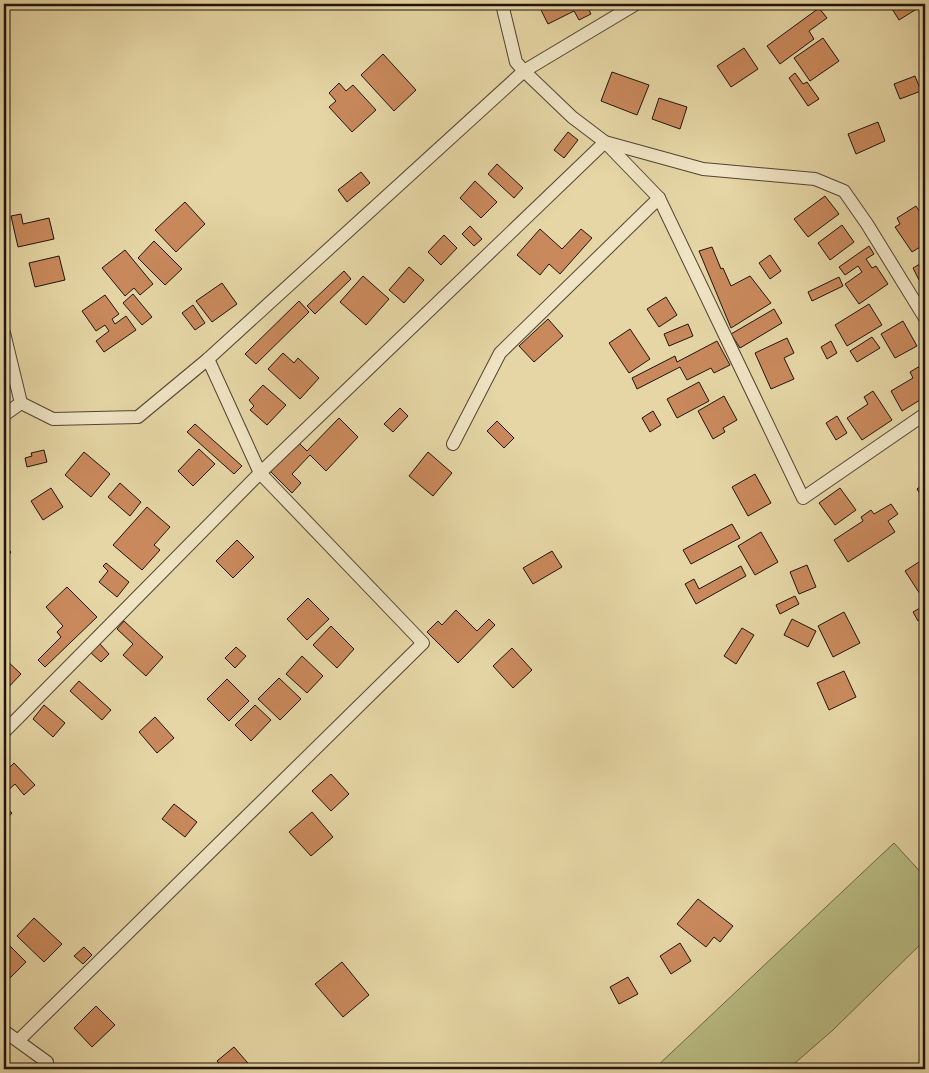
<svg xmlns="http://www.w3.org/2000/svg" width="929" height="1073" font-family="'Old Standard TT',serif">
  <rect width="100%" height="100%" fill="#e6d6a5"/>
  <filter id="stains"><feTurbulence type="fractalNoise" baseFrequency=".004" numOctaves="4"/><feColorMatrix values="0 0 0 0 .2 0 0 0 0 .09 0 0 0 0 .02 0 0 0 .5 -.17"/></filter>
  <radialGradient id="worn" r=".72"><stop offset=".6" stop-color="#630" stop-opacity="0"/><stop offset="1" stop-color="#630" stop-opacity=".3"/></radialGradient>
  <polygon fill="#b9bc83" stroke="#6c6847" points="894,843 925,877 925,940 833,1030 788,1069 654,1069"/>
  <g fill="#c9895c" stroke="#1f130b">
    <polygon points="538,4 562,4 563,5 566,4 586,4 591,14 579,20 574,11 548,24"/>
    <polygon points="889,4 923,4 923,5 899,20"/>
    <polygon points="819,8 827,18 809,31 814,39 780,64 767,46"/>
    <polygon points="823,38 839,61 810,81 794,58"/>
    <polygon points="744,48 758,69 731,87 717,66"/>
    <polygon points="383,54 416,90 394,111 361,75"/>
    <polygon points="612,72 649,85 637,115 601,101"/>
    <polygon points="795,73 803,84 807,82 819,99 808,106 789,78"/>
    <polygon points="915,76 921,91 900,99 894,84"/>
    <polygon points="339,83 346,91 353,85 376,110 352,132 329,107 336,101 329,93"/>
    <polygon points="659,98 687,107 680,129 652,119"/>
    <polygon points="878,122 885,141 856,154 848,134"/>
    <polygon points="568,132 578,140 564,158 554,150"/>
    <polygon points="497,164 523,188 514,198 488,174"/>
    <polygon points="361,172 370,183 347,202 338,190"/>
    <polygon points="475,181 497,202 481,218 460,198"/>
    <polygon points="825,196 839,214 808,237 794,219"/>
    <polygon points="185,202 205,224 176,252 155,230"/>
    <polygon points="916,206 925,220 925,244 912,252 895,227 900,224 897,218"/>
    <polygon points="21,214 23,224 49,218 54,239 18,247 11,216"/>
    <polygon points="842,225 854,242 830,260 818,243"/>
    <polygon points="470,226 482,239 474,246 462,234"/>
    <polygon points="540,229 562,249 581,229 592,238 560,274 549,264 540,275 517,255"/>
    <polygon points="444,235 457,248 441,265 428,252"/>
    <polygon points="154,241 182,269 165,285 138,258"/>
    <polygon points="869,246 874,254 866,259 872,268 876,266 888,284 859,304 845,284 862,272 858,266 845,275 839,267"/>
    <polygon points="712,247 721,269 723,268 731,286 750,276 771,303 731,328 699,251"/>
    <polygon points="125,250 153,284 140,295 134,288 125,296 102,268"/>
    <polygon points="770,255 781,271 770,279 759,263"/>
    <polygon points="59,256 65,280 35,287 29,263"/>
    <polygon points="925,261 925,276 919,280 913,268"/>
    <polygon points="409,267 424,280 404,303 389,290"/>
    <polygon points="344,271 351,279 315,314 307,306"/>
    <polygon points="363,276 389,299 366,325 340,302"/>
    <polygon points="839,277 843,286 812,301 808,292"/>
    <polygon points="222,283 237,304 212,322 196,301"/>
    <polygon points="133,294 152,317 142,325 123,303"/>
    <polygon points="105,295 119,314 112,319 115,324 126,316 136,330 104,352 96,341 109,331 105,325 96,331 82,311"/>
    <polygon points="666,297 677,315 659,327 647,309"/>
    <polygon points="299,301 309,312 256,364 245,354"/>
    <polygon points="869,304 882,325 847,346 835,325"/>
    <polygon points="193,305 205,323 195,330 182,313"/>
    <polygon points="774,309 782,323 740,348 731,334"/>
    <polygon points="548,319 563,336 534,362 519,346"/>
    <polygon points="903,321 917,346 895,358 881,334"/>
    <polygon points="688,324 693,336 669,346 664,334"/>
    <polygon points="630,329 650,359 629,373 609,343"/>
    <polygon points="872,337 880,348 857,362 850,351"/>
    <polygon points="787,338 794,353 784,358 794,379 771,389 755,353"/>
    <polygon points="717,341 730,365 714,373 711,368 687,380 680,367 637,389 632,378 675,356 677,362"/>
    <polygon points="831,341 837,353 827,359 821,347"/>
    <polygon points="283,353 294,363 298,358 319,378 300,399 268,369"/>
    <polygon points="925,363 925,397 902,411 891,391 913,378 910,372"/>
    <polygon points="699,382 709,401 677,418 667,399"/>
    <polygon points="263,385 286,405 267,425 250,410 254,406 249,400"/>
    <polygon points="873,391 892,420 862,440 847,418 868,404 864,397"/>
    <polygon points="724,396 737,420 723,428 725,432 713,439 698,411"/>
    <polygon points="400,408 408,416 393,432 384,424"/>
    <polygon points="653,411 661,425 650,432 642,418"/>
    <polygon points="837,416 847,433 836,440 826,423"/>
    <polygon points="339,418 358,437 326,471 310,455 292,474 301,483 292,493 270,471 298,442 307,451"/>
    <polygon points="497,421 514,438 504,448 487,431"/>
    <polygon points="195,424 242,466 234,474 187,432"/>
    <polygon points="199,449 215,464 193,486 178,471"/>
    <polygon points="44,450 47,462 27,467 25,458 32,456 31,453"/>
    <polygon points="84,452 110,474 91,497 65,475"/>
    <polygon points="428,452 452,473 433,496 409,476"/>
    <polygon points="755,474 771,503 748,516 732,487"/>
    <polygon points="120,483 141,502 130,516 108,497"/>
    <polygon points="925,483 925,495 922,497 917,489"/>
    <polygon points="51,488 63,507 43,520 31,501"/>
    <polygon points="840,488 856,510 835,525 819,503"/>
    <polygon points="891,504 898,514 888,521 895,532 848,562 834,540 863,521 861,517 871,510 874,514"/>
    <polygon points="147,507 170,527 154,545 160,550 142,570 113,545"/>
    <polygon points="732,524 740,538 691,564 683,550"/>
    <polygon points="761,532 778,562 755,575 738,546"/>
    <polygon points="237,540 254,557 233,578 216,561"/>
    <polygon points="4,547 11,552 4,561"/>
    <polygon points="552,551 562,567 533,584 523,568"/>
    <polygon points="925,558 925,591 920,594 905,571"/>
    <polygon points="106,563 129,582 117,597 99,582 108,571 103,566"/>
    <polygon points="807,565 816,587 799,594 790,572"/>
    <polygon points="741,566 746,576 696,604 685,584 694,579 699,589"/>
    <polygon points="67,587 97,617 45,667 38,660 61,637 57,632 63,626 46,607"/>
    <polygon points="795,596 799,604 780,614 776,605"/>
    <polygon points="308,598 329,619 307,640 287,619"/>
    <polygon points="925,605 925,617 918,621 913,612"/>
    <polygon points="456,610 477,631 489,619 495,625 458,663 427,632 438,621 442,625"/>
    <polygon points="844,612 860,643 833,657 818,626"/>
    <polygon points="792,619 816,631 808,647 784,635"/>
    <polygon points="124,621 163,657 146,676 123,655 133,644 117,629"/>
    <polygon points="331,626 354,649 337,668 313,645"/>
    <polygon points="742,628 754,635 736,664 724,656"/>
    <polygon points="100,644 109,654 101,662 91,653"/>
    <polygon points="236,647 246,656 235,668 225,658"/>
    <polygon points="512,648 532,670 513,688 493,666"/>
    <polygon points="302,656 323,676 307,693 286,674"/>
    <polygon points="4,658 21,674 4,692"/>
    <polygon points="844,671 856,697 829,710 817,683"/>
    <polygon points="279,678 301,699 280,720 258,699"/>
    <polygon points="227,679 249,701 229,721 207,699"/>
    <polygon points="79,681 111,710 102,720 70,691"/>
    <polygon points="44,705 65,723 53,737 33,719"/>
    <polygon points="255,705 271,720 251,741 235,725"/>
    <polygon points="155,717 174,738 157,753 139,732"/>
    <polygon points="14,763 35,785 24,795 15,784 4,794 4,764 8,769"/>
    <polygon points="331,774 349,794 331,811 312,791"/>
    <polygon points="174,804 197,822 185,837 162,819"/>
    <polygon points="4,807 12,813 4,822"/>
    <polygon points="312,812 333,837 311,856 289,832"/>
    <polygon points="698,899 733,926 720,942 714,937 706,947 677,924"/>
    <polygon points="34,918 62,944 44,962 17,936"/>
    <polygon points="680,943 691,961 671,974 660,956"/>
    <polygon points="9,945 26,962 4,984 4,950"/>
    <polygon points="84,947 92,955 83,964 74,956"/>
    <polygon points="342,962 369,995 343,1017 315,984"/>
    <polygon points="628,977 638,994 619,1004 610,987"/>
    <polygon points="96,1006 115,1025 92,1047 74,1028"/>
    <polygon points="234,1047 253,1069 224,1069 217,1061"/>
  </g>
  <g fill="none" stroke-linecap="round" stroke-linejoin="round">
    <defs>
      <g id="street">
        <polyline points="502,4 516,62 524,71 572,117 605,142 703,169 815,179 844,191 867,224 925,318"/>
        <polyline points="4,333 21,403 53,419 138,417 208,359 524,71 636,4"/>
        <polyline points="4,415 21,403"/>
        <polyline points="453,444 500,353 659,198"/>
        <polyline points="4,732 260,473 605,142 659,198 803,498 925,414"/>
        <polyline points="4,1031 47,1062 46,1069"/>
        <polyline points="19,1040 423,643 260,473 208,359"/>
      </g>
    </defs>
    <use href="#street" stroke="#514432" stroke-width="14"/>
    <use href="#street" stroke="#efe4c4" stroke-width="12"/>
  </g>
  <rect width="929" height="1073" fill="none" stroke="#e6d6a5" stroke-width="20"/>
  <rect x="5" y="5" width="919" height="1063" fill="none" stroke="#1f130b" stroke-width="2.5"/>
  <rect x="10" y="10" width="909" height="1053" fill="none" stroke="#1f130b"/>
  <rect width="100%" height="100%" filter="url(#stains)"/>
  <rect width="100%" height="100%" fill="url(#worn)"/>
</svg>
